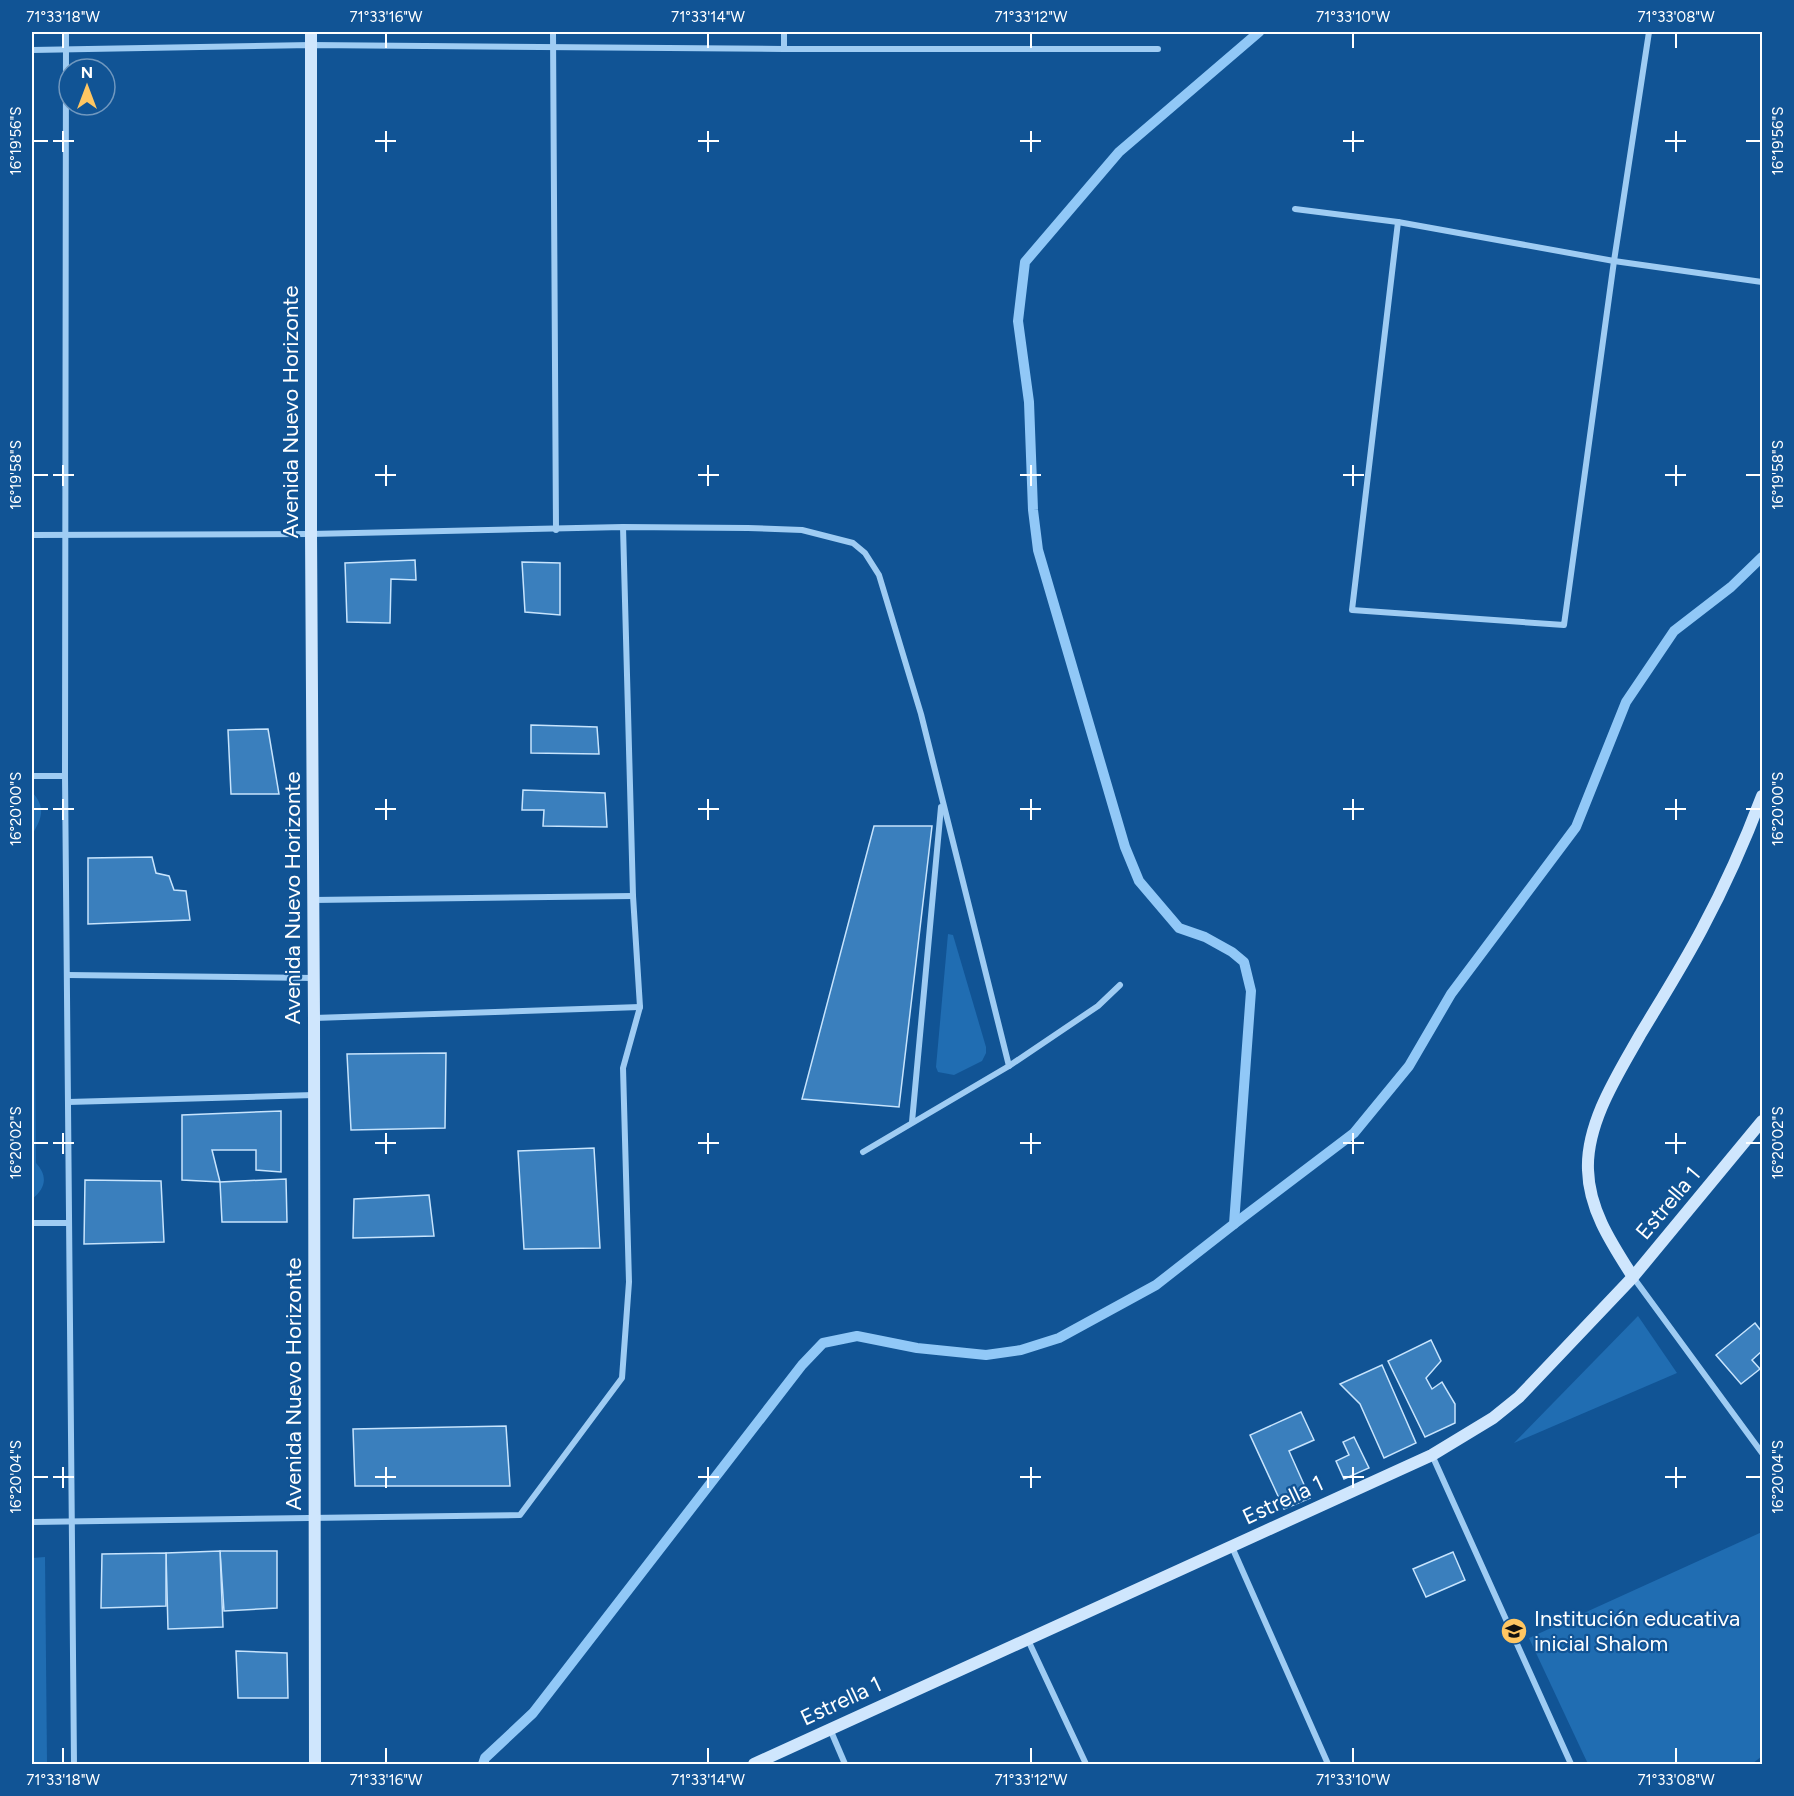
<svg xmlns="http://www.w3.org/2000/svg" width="1794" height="1796" font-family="Figtree,sans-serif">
  <rect width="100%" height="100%" fill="#115495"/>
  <g fill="#206db2">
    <path d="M 32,792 C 45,806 43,817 33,833 L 36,1163 C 48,1176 46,1188 32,1199 Z"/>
    <polygon points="948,934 953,935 986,1047 986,1053 982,1061 954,1075 938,1072 936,1067"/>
    <polygon points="1638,1316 1677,1373 1514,1443"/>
    <polygon points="1762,1532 1762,1756 1752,1764 1588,1764 1529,1638"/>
    <polygon points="45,1557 47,1764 32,1764 32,1558"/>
  </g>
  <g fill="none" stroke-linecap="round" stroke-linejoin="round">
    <g stroke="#91c8f7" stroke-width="10">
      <polyline points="1234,1224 1354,1133 1409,1066 1451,994 1576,827 1626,702 1674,631 1731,587 1762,557"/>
      <polyline points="483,1764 485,1758 533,1713 802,1365 823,1343 857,1336 917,1348 986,1355 1021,1350 1059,1338 1156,1285 1234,1224 1251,991 1244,962 1232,952 1205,937 1179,928 1139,881 1125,847 1038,550 1033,510 1029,402 1018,321 1025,262 1119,152 1259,32"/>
    </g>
  </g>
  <g fill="#3a7fbd" stroke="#c7e4fd" stroke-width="1.5">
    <polygon points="415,560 416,580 391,579 390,623 347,622 345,563"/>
    <polygon points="522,562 560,563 560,615 525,612"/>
    <polygon points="531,725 597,727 599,754 531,753"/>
    <polygon points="268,729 279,794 231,794 228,730"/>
    <polygon points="523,790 605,793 607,827 543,826 544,810 522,810"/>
    <polygon points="874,826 932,826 899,1107 802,1099"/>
    <polygon points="152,857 156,873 169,876 174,890 186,891 190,920 88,924 88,858"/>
    <polygon points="446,1053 445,1128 351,1130 347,1054"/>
    <polygon points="281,1111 281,1172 256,1170 256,1150 212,1150 220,1182 182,1180 182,1115"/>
    <polygon points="594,1148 600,1248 524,1249 518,1151"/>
    <polygon points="286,1179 287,1222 222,1222 220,1182"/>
    <polygon points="85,1180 161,1181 164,1242 84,1244"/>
    <polygon points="429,1195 434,1236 353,1238 354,1199"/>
    <polygon points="1755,1323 1762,1332 1762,1351 1752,1360 1760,1369 1741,1384 1716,1355"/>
    <polygon points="1431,1340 1441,1361 1426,1378 1432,1389 1442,1382 1455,1404 1455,1423 1425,1437 1388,1361"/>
    <polygon points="1382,1365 1416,1443 1384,1458 1360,1404 1340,1384"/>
    <polygon points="1301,1412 1314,1440 1289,1451 1310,1498 1284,1509 1250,1435"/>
    <polygon points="506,1426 510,1486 355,1486 353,1429"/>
    <polygon points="1354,1437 1369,1468 1344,1479 1336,1461 1349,1455 1343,1442"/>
    <polygon points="220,1551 277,1551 277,1608 224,1611"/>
    <polygon points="220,1551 223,1627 168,1629 166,1553"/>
    <polygon points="1453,1552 1465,1580 1426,1597 1413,1569"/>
    <polygon points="166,1553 166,1606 101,1608 102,1554"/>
    <polygon points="236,1651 287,1653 288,1698 238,1698"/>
  </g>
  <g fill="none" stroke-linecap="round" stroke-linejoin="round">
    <g stroke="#9fccf3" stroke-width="6">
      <polyline points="66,32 65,776 74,1764"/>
      <polyline points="553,32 556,530"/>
      <polyline points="784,49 784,32"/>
      <polyline points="32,50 311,45 784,49 1158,49"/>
      <polyline points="1295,209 1398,222 1614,261 1762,282"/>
      <polyline points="1398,222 1352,610 1564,625 1614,261 1649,32"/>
      <polyline points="32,535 311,534 623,527 748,528 802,530 853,543 865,553 879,575 921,714 1009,1066"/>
      <polyline points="32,776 65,776"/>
      <polyline points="313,900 633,896"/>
      <polyline points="67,975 314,978"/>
      <polyline points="314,1018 640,1007"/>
      <polyline points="68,1102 314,1095"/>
      <polyline points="912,1122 941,807"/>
      <polyline points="863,1152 1009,1066 1098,1006 1120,985"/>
      <polyline points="32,1223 69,1223"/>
      <polyline points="1633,1277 1762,1453"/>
      <polyline points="1432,1455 1571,1764"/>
      <polyline points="32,1522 520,1515 622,1378 629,1282 623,1068 640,1007 633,896 623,527"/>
      <polyline points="1232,1547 1328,1764"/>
      <polyline points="1028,1640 1086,1764"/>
      <polyline points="830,1729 845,1764"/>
    </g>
    <g stroke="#cfe6fd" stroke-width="12">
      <polyline points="311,32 311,534 314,1018 315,1764"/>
      <path d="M 1633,1277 C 1612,1244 1589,1210 1588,1170 C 1586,1123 1618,1074 1640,1035 C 1661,1000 1683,965 1702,929 C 1725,886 1745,841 1762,796"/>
      <polyline points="754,1764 1432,1455 1493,1418 1519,1397 1633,1277 1762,1121"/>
    </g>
  </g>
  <path fill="none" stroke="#fff" stroke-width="2" d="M 63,33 L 63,48M 386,33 L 386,48M 708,33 L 708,48M 1031,33 L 1031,48M 1353,33 L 1353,48M 1676,33 L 1676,48M 63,131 L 63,152M 386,131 L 386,152M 708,131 L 708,152M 1031,131 L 1031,152M 1353,131 L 1353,152M 1676,131 L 1676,152M 33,141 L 48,141M 53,141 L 74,141M 375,141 L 396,141M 698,141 L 719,141M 1020,141 L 1041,141M 1343,141 L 1364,141M 1665,141 L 1686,141M 1746,141 L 1761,141M 63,465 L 63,486M 386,465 L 386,486M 708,465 L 708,486M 1031,465 L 1031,486M 1353,465 L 1353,486M 1676,465 L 1676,486M 33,475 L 48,475M 53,475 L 74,475M 375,475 L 396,475M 698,475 L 719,475M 1020,475 L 1041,475M 1343,475 L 1364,475M 1665,475 L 1686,475M 1746,475 L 1761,475M 63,799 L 63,820M 386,799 L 386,820M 708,799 L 708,820M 1031,799 L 1031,820M 1353,799 L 1353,820M 1676,799 L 1676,820M 33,809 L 48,809M 53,809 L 74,809M 375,809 L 396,809M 698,809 L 719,809M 1020,809 L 1041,809M 1343,809 L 1364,809M 1665,809 L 1686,809M 1746,809 L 1761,809M 63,1133 L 63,1154M 386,1133 L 386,1154M 708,1133 L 708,1154M 1031,1133 L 1031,1154M 1353,1133 L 1353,1154M 1676,1133 L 1676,1154M 33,1143 L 48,1143M 53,1143 L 74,1143M 375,1143 L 396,1143M 698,1143 L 719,1143M 1020,1143 L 1041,1143M 1343,1143 L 1364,1143M 1665,1143 L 1686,1143M 1746,1143 L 1761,1143M 63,1467 L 63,1488M 386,1467 L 386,1488M 708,1467 L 708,1488M 1031,1467 L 1031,1488M 1353,1467 L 1353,1488M 1676,1467 L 1676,1488M 33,1477 L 48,1477M 53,1477 L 74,1477M 375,1477 L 396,1477M 698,1477 L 719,1477M 1020,1477 L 1041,1477M 1343,1477 L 1364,1477M 1665,1477 L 1686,1477M 1746,1477 L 1761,1477M 63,1748 L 63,1763M 386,1748 L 386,1763M 708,1748 L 708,1763M 1031,1748 L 1031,1763M 1353,1748 L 1353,1763M 1676,1748 L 1676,1763"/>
  <defs>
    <symbol id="school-disc" viewBox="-11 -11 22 22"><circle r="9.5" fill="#ffc662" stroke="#115495"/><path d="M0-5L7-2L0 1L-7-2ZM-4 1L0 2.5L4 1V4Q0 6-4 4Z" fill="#111"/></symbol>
  </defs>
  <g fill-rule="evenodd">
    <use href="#school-disc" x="1499" y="1616" width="30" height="30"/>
  </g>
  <g text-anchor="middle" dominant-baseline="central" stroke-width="4.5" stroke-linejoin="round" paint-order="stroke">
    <g font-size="22" fill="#fff" stroke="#115495">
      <text transform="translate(290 412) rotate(-90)">Avenida Nuevo Horizonte</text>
      <text transform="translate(292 898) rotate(-90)">Avenida Nuevo Horizonte</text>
      <text transform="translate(1668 1203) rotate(-50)">Estrella 1</text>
      <text transform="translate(293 1384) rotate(-90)">Avenida Nuevo Horizonte</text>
      <text transform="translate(1283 1500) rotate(-25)">Estrella 1</text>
      <text transform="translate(841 1701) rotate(-25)">Estrella 1</text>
    </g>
    <g font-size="22" fill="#fff" stroke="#115495" text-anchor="start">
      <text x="1534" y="1618">Institución educativa<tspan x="1534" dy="25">inicial Shalom</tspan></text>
    </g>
  </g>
  <rect width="1794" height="1796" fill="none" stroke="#115495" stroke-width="66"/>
  <g transform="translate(87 87)"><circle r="28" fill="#115495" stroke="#7098bf" stroke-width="1.5"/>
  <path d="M0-4.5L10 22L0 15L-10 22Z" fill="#ffc662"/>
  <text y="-9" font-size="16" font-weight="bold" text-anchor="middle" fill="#ffffff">N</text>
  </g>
  <rect x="33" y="33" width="1728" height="1730" fill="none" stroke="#fff" stroke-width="2"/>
  <g font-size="15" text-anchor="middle" fill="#fff">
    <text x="63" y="22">71°33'18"W</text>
    <text x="386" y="22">71°33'16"W</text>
    <text x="708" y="22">71°33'14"W</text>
    <text x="1031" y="22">71°33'12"W</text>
    <text x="1353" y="22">71°33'10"W</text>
    <text x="1676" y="22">71°33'08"W</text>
    <text transform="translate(16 141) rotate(-90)" y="5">16°19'56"S</text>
    <text transform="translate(1778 141) rotate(-90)" y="5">16°19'56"S</text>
    <text transform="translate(16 475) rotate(-90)" y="5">16°19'58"S</text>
    <text transform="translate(1778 475) rotate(-90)" y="5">16°19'58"S</text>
    <text transform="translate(16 809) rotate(-90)" y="5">16°20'00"S</text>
    <text transform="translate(1778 809) rotate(-90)" y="5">16°20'00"S</text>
    <text transform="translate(16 1143) rotate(-90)" y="5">16°20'02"S</text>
    <text transform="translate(1778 1143) rotate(-90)" y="5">16°20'02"S</text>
    <text transform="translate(16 1477) rotate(-90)" y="5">16°20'04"S</text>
    <text transform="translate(1778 1477) rotate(-90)" y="5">16°20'04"S</text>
    <text x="63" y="1785">71°33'18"W</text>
    <text x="386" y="1785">71°33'16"W</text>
    <text x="708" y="1785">71°33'14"W</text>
    <text x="1031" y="1785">71°33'12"W</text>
    <text x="1353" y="1785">71°33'10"W</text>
    <text x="1676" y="1785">71°33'08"W</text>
  </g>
</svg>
